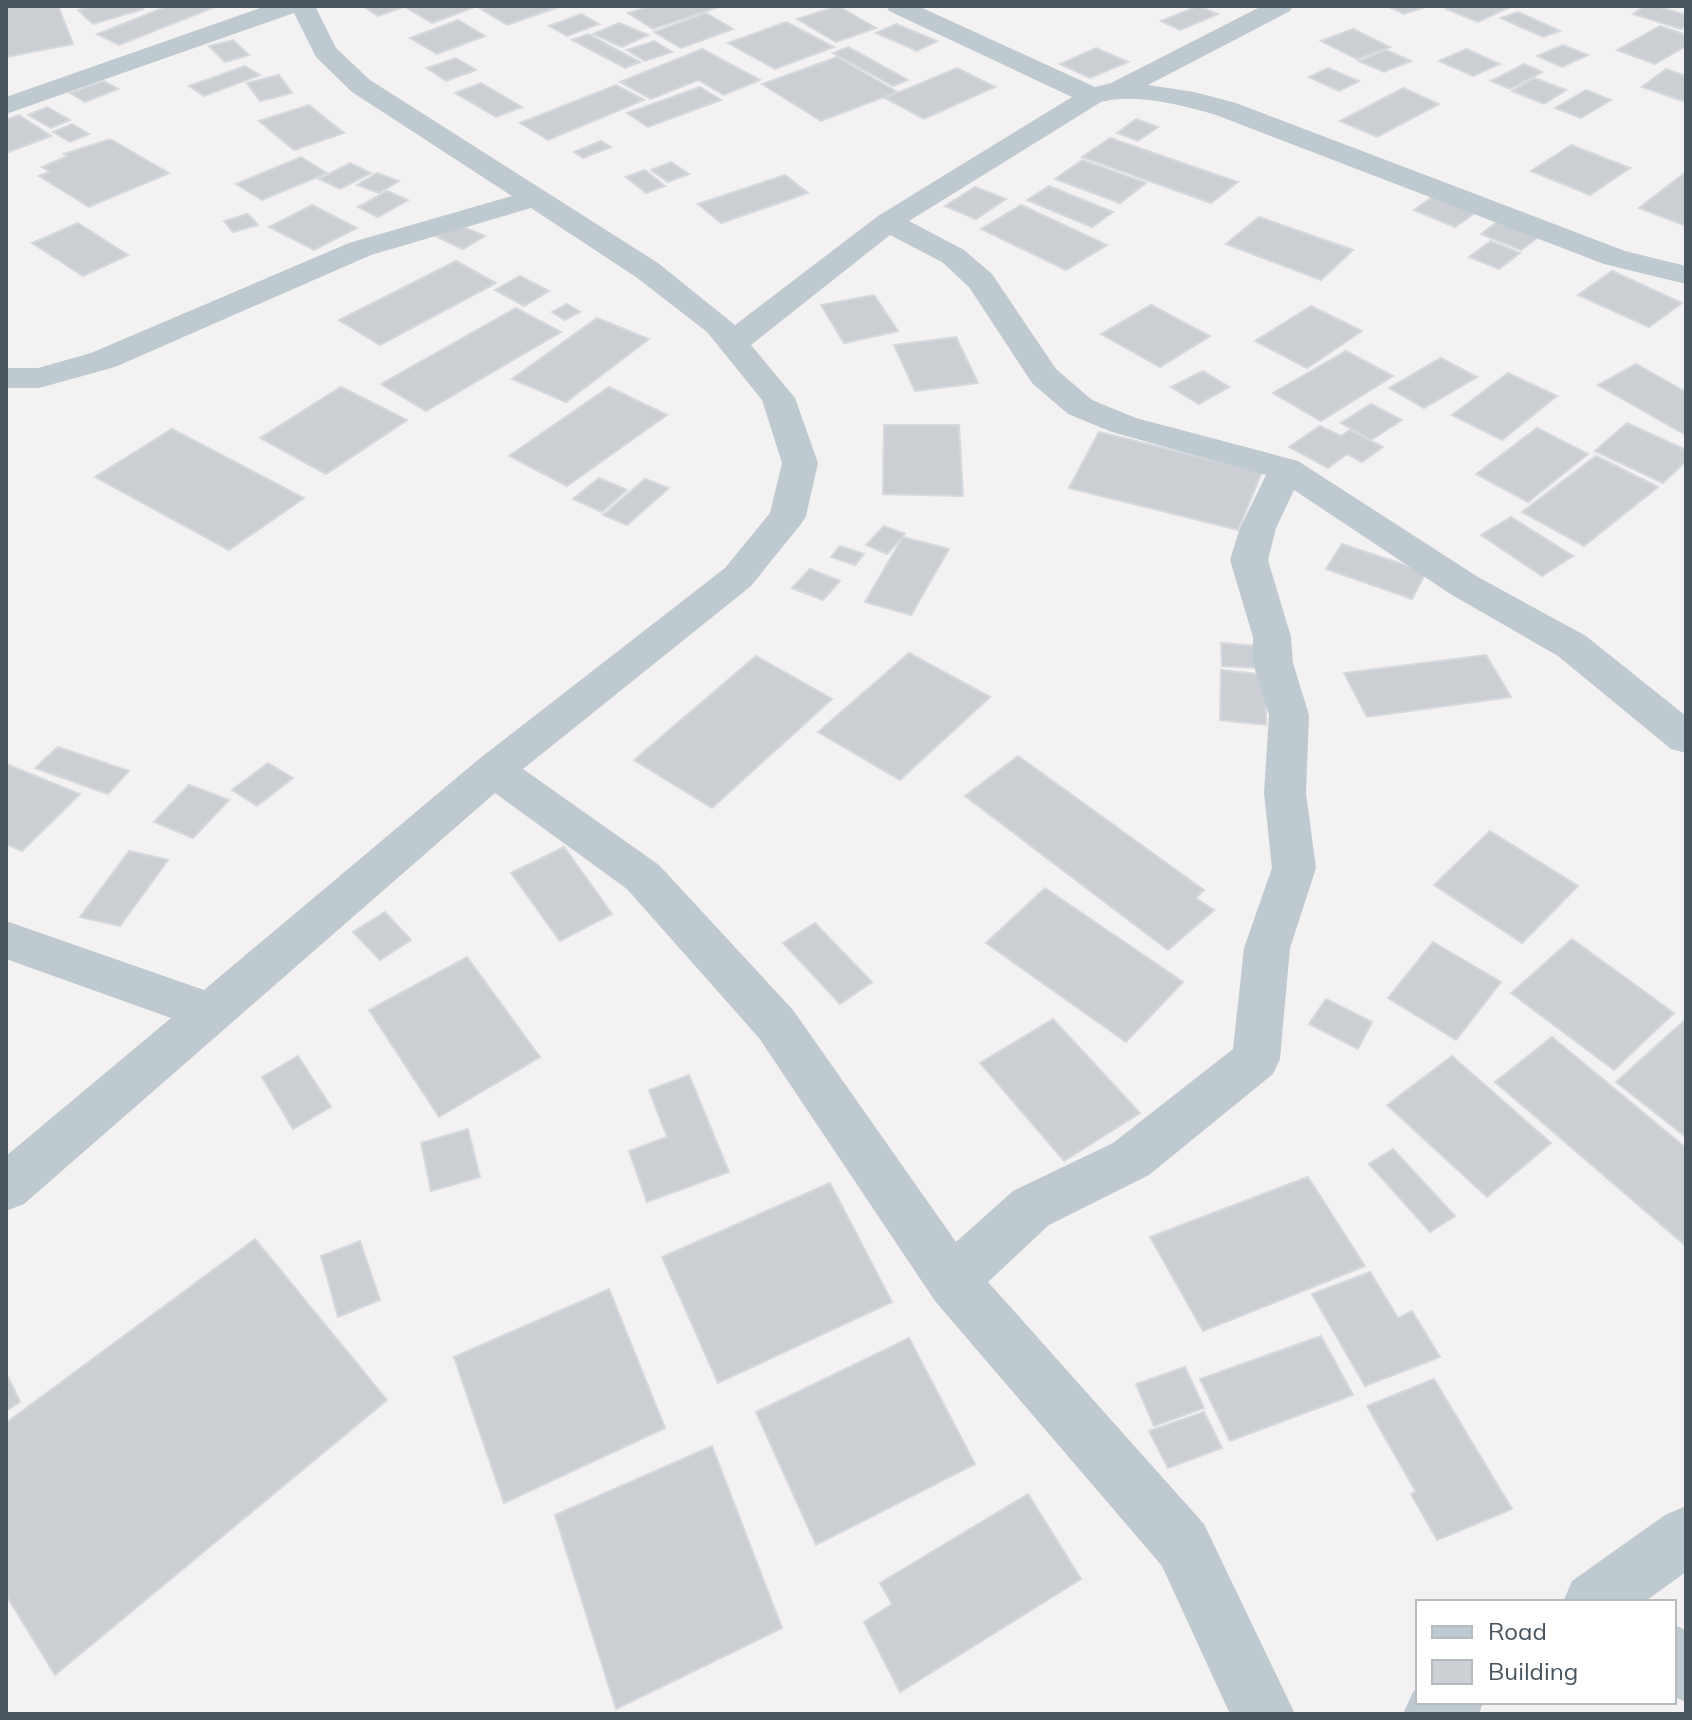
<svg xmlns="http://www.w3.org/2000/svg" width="1692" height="1720" font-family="Mulish,sans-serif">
  <rect width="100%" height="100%" fill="#f3f1f1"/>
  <g fill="#cbcfd3" stroke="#d5d8dc" stroke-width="2">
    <polygon points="6,6 58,6 73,44 6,57"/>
    <polygon points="93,6 139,6 143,9 93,24 78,10"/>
    <polygon points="168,6 217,6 119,45 97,34"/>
    <polygon points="396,6 401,8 378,16 364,7"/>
    <polygon points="403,6 477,6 432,23"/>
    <polygon points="491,6 561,6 507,25 481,9"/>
    <polygon points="651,6 721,6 653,29 628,13"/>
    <polygon points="838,6 876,28 836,42 797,19"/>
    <polygon points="1198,6 1218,14 1180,30 1161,21"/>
    <polygon points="1387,6 1418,6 1422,8 1404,14"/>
    <polygon points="1453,6 1504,6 1508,8 1478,22 1446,9"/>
    <polygon points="1645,6 1656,6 1686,15 1686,25 1681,29 1633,14"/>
    <polygon points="1518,12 1560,31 1543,37 1501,18"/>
    <polygon points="706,13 733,29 681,48 654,32"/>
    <polygon points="581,14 599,24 567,36 549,26"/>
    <polygon points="458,20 485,36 437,54 410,38"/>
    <polygon points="786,22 834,47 775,69 728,43"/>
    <polygon points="619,23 648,35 622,47 593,34"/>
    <polygon points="896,24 937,41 917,51 876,33"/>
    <polygon points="1660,26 1686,35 1686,46 1655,64 1617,50"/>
    <polygon points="1353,29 1390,47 1357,59 1321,41"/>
    <polygon points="588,34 640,62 625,68 572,40"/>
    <polygon points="233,40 249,55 225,62 209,46"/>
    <polygon points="654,41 672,52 645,61 627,50"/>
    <polygon points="1563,45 1588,55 1562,67 1537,56"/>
    <polygon points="848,47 908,80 893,86 833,53"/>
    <polygon points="1096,48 1128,62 1090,78 1060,64"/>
    <polygon points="702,49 760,80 724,95 698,80 651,99 620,82"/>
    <polygon points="1466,49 1500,64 1473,76 1439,61"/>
    <polygon points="1386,50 1411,61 1384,72 1359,61"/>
    <polygon points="837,57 897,92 821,121 762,84"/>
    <polygon points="456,58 476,70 446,81 427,68"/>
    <polygon points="1524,64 1542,72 1510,89 1491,81"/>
    <polygon points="245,66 260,75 204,96 189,86"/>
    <polygon points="957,68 995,87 924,119 885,98"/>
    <polygon points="1328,68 1359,81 1339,91 1309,77"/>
    <polygon points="1666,69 1686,76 1686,102 1642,87"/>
    <polygon points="279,75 292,93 260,101 247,83"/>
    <polygon points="1534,78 1566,90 1544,104 1512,91"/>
    <polygon points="104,81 118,89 85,102 70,93"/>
    <polygon points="481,83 522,107 496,117 455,93"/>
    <polygon points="616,85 644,100 548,140 520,123"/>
    <polygon points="700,87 721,100 648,127 627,113"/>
    <polygon points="1403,88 1439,104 1377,137 1340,121"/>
    <polygon points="1586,90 1611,100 1581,118 1555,108"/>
    <polygon points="309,105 344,133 294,150 259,121"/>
    <polygon points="47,107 70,120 51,128 28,115"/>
    <polygon points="19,115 51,136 6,153 6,120"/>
    <polygon points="1136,119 1158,127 1138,141 1117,133"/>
    <polygon points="72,124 89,134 70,142 53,132"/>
    <polygon points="1110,138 1238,182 1211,203 1082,157"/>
    <polygon points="110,139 169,173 89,207 39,176 50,172 42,167 68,156 64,154"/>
    <polygon points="601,141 611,147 583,158 574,152"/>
    <polygon points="1571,145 1630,168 1590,195 1531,171"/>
    <polygon points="301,157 327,173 262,200 236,184"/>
    <polygon points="1082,160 1146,183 1120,203 1055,179"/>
    <polygon points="671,162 689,174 668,182 651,170"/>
    <polygon points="350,163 371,173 340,189 319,179"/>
    <polygon points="645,170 665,186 646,193 626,177"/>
    <polygon points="1686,172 1686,226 1639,208"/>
    <polygon points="377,173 399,181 379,193 357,185"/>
    <polygon points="785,175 808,193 721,223 698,204"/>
    <polygon points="1049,186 1113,212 1092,227 1027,200"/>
    <polygon points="975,187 1006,199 976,219 945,206"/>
    <polygon points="387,191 408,200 378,217 358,207"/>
    <polygon points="1441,191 1482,208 1455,227 1414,210"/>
    <polygon points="312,205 357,228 314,250 269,227"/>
    <polygon points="1021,205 1107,245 1066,270 981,229"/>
    <polygon points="248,214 258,225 233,232 224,221"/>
    <polygon points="1259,217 1353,250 1321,280 1226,244"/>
    <polygon points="1504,217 1544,233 1521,250 1481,234"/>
    <polygon points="78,223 128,255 83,276 32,243"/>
    <polygon points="458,225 485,236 463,249 437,237"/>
    <polygon points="1491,241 1520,253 1499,269 1469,257"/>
    <polygon points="456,261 496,283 380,345 339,320"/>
    <polygon points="1612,271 1682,303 1649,327 1578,295"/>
    <polygon points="520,276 549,291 524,306 495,290"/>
    <polygon points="874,295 898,331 844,343 821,305"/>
    <polygon points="567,304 580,312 565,320 552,312"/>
    <polygon points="1151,305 1210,336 1160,367 1101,334"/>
    <polygon points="1311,306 1362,331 1307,368 1255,341"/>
    <polygon points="516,308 561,332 426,411 381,384"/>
    <polygon points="597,318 649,339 566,402 512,379"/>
    <polygon points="956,337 978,383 915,391 894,345"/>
    <polygon points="1346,351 1393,376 1321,421 1273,393"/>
    <polygon points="1441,358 1477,377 1424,408 1389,388"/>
    <polygon points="1636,364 1686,392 1686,435 1598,385"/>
    <polygon points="1203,371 1229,387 1199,404 1171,387"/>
    <polygon points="1508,373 1557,396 1502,440 1452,415"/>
    <polygon points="341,387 407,420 326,474 260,438"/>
    <polygon points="609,387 667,415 567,486 509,456"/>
    <polygon points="1371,404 1402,420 1371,440 1341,423"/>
    <polygon points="1627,423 1686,450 1686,461 1663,483 1595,451"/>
    <polygon points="884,425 959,425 963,496 883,494"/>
    <polygon points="1320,426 1341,436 1350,430 1383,447 1362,462 1347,454 1328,468 1289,447"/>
    <polygon points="1537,428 1588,454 1528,502 1476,474"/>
    <polygon points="172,429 304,498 229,550 95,477"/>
    <polygon points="1099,432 1262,472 1238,530 1069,488"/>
    <polygon points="1596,456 1658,487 1584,546 1522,512"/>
    <polygon points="599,478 627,490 602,512 573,499"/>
    <polygon points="645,479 669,488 627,525 603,515"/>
    <polygon points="1511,517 1573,556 1542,576 1481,535"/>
    <polygon points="884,526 905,534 887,554 866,545"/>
    <polygon points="903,537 949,549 911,615 865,602"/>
    <polygon points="1342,544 1426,572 1412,599 1326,569"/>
    <polygon points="840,546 864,554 855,565 831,557"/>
    <polygon points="810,569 840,581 823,600 792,588"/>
    <polygon points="1221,643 1256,646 1258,668 1222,666"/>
    <polygon points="909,653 990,697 900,780 818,732"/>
    <polygon points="1486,655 1511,697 1367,717 1344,673"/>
    <polygon points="756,656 832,699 712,808 634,760"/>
    <polygon points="1221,670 1266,675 1266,725 1220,720"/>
    <polygon points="58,747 129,771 108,794 35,768"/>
    <polygon points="1018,756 1204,890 1196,898 1214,910 1168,950 965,796"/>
    <polygon points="268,763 293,778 257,806 232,790"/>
    <polygon points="6,764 80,794 22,851 6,844"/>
    <polygon points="189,785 229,800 193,838 154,822"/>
    <polygon points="1490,831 1578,886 1522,943 1434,885"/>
    <polygon points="564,847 612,914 560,941 511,873"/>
    <polygon points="129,851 168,860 120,926 80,917"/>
    <polygon points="1045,888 1183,982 1126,1042 986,943"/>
    <polygon points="385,912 411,940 380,960 353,932"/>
    <polygon points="815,923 872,982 840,1004 783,943"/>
    <polygon points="1572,939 1674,1013 1614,1070 1511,993"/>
    <polygon points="1433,942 1501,982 1456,1040 1388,998"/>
    <polygon points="467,957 540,1057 439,1117 369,1010"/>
    <polygon points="1326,999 1372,1022 1358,1049 1309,1024"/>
    <polygon points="1053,1019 1140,1113 1064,1161 980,1063"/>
    <polygon points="1686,1019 1686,1137 1616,1082"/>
    <polygon points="1552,1037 1686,1148 1686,1246 1495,1082"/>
    <polygon points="298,1056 331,1107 293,1129 262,1077"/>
    <polygon points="1452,1056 1551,1143 1487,1197 1387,1105"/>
    <polygon points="689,1075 729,1172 647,1202 629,1151 667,1137 649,1090"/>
    <polygon points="468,1129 480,1177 431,1191 421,1143"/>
    <polygon points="1393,1149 1455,1216 1430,1232 1369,1164"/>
    <polygon points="1308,1177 1365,1266 1203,1331 1150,1237"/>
    <polygon points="830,1183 892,1302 718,1383 662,1257"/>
    <polygon points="255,1239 387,1400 55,1675 6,1595 6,1423"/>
    <polygon points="360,1241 380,1300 338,1317 321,1256"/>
    <polygon points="1370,1272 1398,1318 1412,1311 1440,1357 1365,1386 1312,1294"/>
    <polygon points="609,1289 665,1428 504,1503 454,1357"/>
    <polygon points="1321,1336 1353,1395 1230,1441 1200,1379"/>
    <polygon points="909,1338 975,1464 816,1545 756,1412"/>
    <polygon points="1185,1367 1204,1408 1154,1426 1136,1384"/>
    <polygon points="6,1373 20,1402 6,1411"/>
    <polygon points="1434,1379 1512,1509 1437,1540 1411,1494 1416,1492 1367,1406"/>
    <polygon points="1204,1412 1222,1448 1168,1468 1149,1431"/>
    <polygon points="712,1446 782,1628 616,1709 555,1515"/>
    <polygon points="1028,1494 1081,1579 900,1692 864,1622 892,1604 880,1583"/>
  </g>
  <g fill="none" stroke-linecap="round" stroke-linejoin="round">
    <g fill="#bfcad0" fill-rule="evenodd">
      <path d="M 266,6 L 315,6 L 336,48 L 370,80 L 658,263 L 735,325 L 878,216 L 1072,97 L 889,11 L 886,6 L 918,6 L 1095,87 L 1111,83 L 1262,6 L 1293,6 L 1290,11 L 1148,85 L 1194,92 L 1236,103 L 1625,251 L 1686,266 L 1686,284 L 1604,264 L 1216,115 C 1181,105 1137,93 1101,102 L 909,221 L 964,250 L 992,274 L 1056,369 L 1092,400 L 1136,418 L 1298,461 L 1478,577 L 1586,636 L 1686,716 L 1686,753 L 1671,749 L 1558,656 L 1452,595 L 1294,490 L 1276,528 L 1268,560 L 1291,637 L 1293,663 L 1309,715 L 1306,793 L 1316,868 L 1290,948 L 1280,1059 L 1273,1074 L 1149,1175 L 1049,1225 L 988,1282 L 1204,1524 L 1295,1714 L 1230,1714 L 1162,1566 L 935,1301 L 759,1038 L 627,889 L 495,793 L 24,1204 L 6,1211 L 6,1156 L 171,1018 L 6,959 L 6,921 L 204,990 L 479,759 L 725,568 L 770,513 L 782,463 L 762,400 L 707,332 L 636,277 L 531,208 L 371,255 L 115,367 L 39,388 L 6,388 L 6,368 L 38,368 L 91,353 L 349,243 L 512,196 L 352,92 L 316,57 L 294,13 L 6,114 L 6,97 ZM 890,235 L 942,262 L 969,287 L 1032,383 L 1068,414 L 1112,432 L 1266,475 L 1240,528 L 1230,560 L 1253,637 L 1253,663 L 1269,715 L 1264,793 L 1272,868 L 1244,948 L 1233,1049 L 1113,1143 L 1013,1191 L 956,1242 L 793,1010 L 659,865 L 523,769 L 751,586 L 801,524 L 806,516 L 818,463 L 795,398 L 751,345 Z"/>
      <polygon points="1686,1506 1686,1572 1644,1602 1563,1602 1572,1581 1665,1515"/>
      <polygon points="1674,1625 1686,1630 1686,1702 1674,1697"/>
      <polygon points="1418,1688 1418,1702 1483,1702 1479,1714 1403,1714 1413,1692"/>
    </g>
  </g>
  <rect width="1692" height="1720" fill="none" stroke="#49565f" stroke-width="16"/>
  <rect x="1416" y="1600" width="260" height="104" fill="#ffffff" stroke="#b6bbbf" stroke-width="2"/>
  <rect x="1432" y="1626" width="40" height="12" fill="#bfcad0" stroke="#b6bbbf" stroke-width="2"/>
  <text x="1488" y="1640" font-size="24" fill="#49565f">Road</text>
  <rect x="1432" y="1660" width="40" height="24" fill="#cbcfd3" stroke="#b6bbbf" stroke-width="2"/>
  <text x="1488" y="1680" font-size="24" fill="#49565f">Building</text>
</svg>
